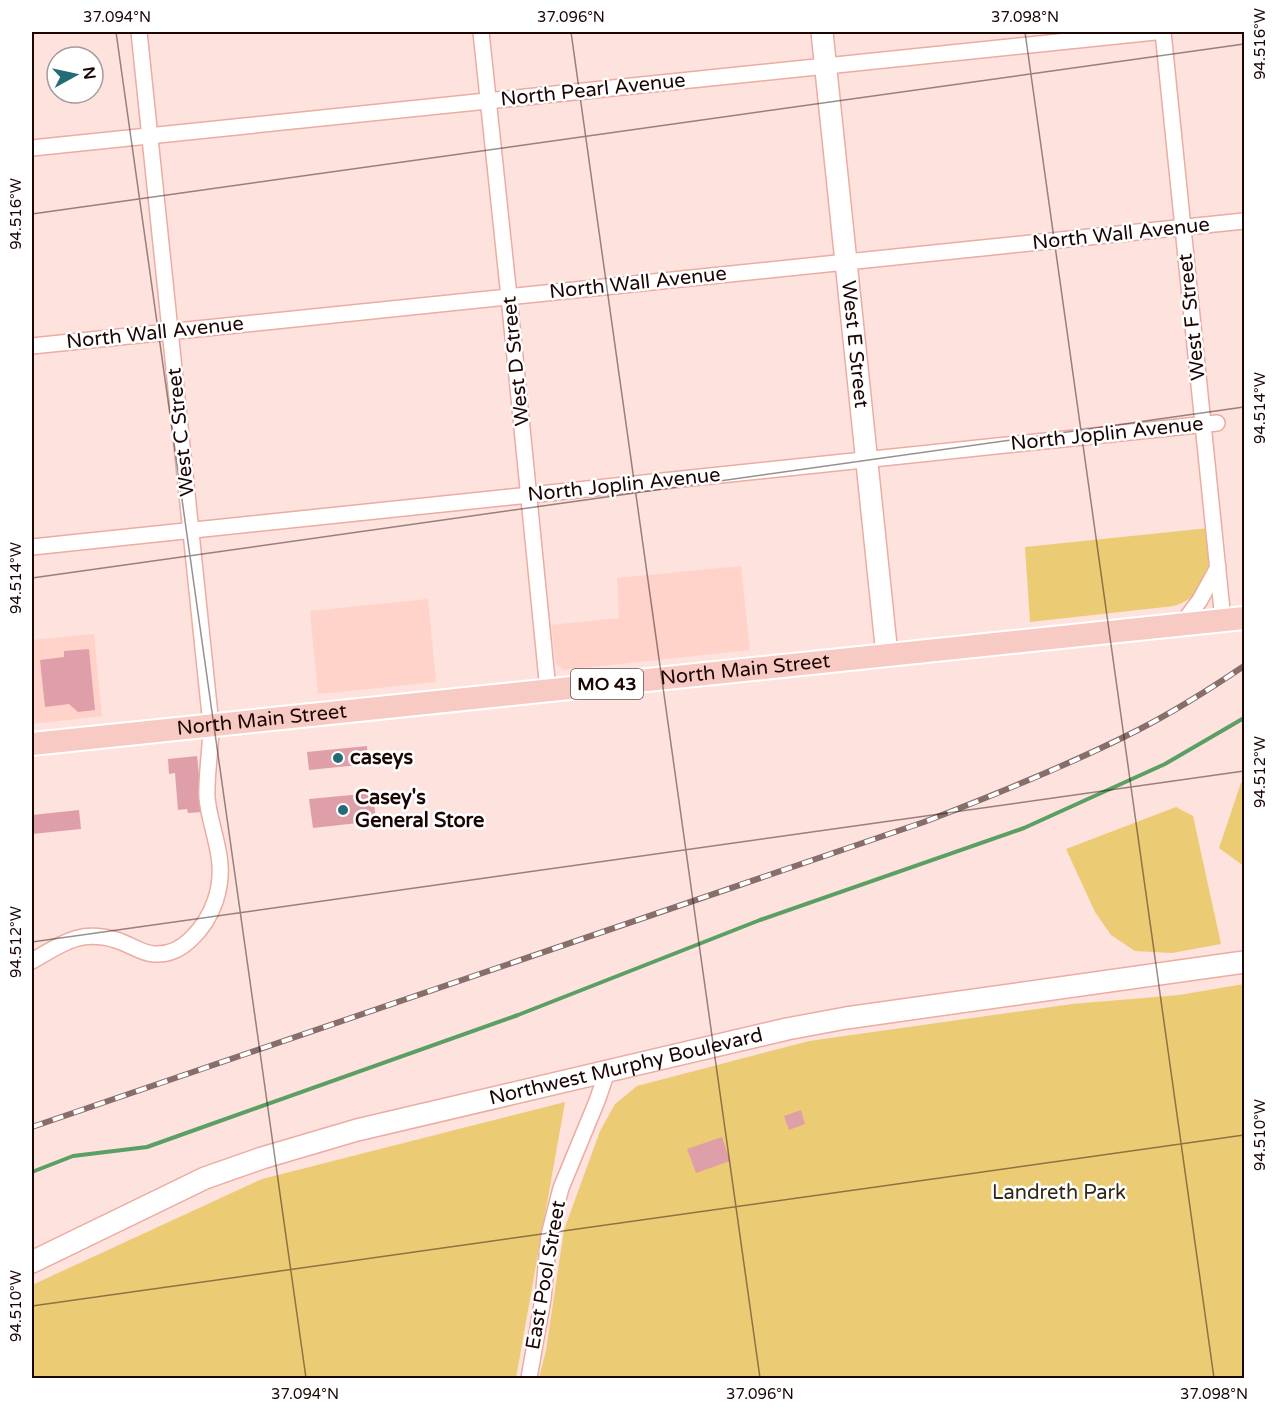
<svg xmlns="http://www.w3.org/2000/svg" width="1276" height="1410" font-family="'Varela Round',sans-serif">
  <rect width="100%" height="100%" fill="#fde2dd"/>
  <g fill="#ffd2ca">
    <polygon points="741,566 750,650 563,670 556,664 551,625 619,618 617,578"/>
    <polygon points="428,599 436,682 318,694 310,611"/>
    <polygon points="94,634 102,716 32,724 32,640"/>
  </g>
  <g fill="#eccb75">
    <path d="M 1209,528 C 1210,561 1212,594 1174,606 L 1030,622 L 1025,547 Z"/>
    <polygon points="1244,781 1244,864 1241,864 1219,848 1241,783"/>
    <polygon points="1176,807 1193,816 1221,944 1172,953 1135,951 1111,935 1095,912 1066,849"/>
    <polygon points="1244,984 1244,1378 539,1378 546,1350 564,1230 600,1131 615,1104 637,1086 809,1041 1072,1004 1179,995"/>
    <polygon points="565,1102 516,1378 32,1378 32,1285 262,1179"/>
  </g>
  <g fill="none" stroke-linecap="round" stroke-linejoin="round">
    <polyline stroke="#5a9f64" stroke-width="4" points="32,1172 73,1156 147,1147 518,1015 760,920 1024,828 1165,764 1244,718"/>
  </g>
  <g fill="#df9fa8">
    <polygon points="89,649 95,710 78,712 69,704 45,707 40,660 64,657 64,651"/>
    <polygon points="367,746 368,764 309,770 307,752"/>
    <polygon points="197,756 203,812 188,813 187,809 178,810 175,773 169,774 168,759"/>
    <polygon points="373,793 376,821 313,828 309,799"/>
    <polygon points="79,810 81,829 32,834 32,815"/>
    <polygon points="801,1110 805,1124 789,1130 784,1116"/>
    <polygon points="722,1137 730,1161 696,1173 687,1149"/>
  </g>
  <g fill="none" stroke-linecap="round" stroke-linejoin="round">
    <defs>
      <g id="street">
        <polyline points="481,32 509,297 548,690"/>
        <polyline points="1163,32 1223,620"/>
        <polyline points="32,148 1155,32"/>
        <polyline points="32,346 1244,221"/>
        <polyline points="32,547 1217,423"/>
        <polyline points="1182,624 1200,600 1218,567"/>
        <path d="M 32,961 C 62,944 79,929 116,940 C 130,944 140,953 154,954 C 169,955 181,949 191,939 C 213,918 224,887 219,856 C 216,836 209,818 207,798 C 206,774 211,749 211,725 L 139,32"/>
        <polyline points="529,1378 543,1299 549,1235 561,1188 597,1101 607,1072"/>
      </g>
      <g id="secondary">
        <path id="s1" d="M 822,32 L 887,655"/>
        <path id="s2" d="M 32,1262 L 205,1178 L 262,1158 L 357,1130 L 787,1029 L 846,1018 L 1244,962"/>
      </g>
      <g id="primary">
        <path id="s3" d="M 32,744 L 1244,618"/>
      </g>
    </defs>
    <use href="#street" stroke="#ecaca2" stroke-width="18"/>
    <use href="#secondary" stroke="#ecaca2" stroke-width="24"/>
    <use href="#primary" stroke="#fff" stroke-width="26"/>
    <use href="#street" stroke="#fff" stroke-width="15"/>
    <use href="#secondary" stroke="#fff" stroke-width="21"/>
    <use href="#primary" stroke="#f7cbc4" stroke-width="22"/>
    <defs>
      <path id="rail" d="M 32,1127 L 924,822 C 997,794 1069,765 1138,730 C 1175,711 1210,689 1244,666"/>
    </defs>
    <use href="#rail" stroke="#866e6b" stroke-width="6"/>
    <use href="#rail" stroke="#fff" stroke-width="4" stroke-dasharray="11" stroke-linecap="butt"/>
  </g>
  <path fill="none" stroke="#1b0605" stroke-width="1.5" stroke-opacity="0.45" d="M 116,32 L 306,1378M 571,32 L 760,1378M 1025,32 L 1214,1378M 32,214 L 1244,44M 32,578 L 1244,407M 32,942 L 1244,771M 32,1306 L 1244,1135"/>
  <g fill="#236c77" stroke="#fff" stroke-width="2">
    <circle cx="338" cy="758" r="6"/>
    <circle cx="343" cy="810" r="6"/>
  </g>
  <g text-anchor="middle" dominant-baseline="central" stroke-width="5" stroke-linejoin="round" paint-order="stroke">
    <rect fill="#fff" stroke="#5f5150" stroke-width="1.5" x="571" y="669" width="72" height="30" rx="4.5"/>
    <g font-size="18" font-weight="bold" fill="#1b0605">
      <text x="607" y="684">MO 43</text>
    </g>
    <g font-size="20" fill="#1b0605" stroke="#fff">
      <text transform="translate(593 90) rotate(-6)">North Pearl Avenue</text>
      <text transform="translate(1121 234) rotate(-6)">North Wall Avenue</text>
      <text transform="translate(638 283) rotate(-6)">North Wall Avenue</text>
      <text transform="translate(1192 317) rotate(-96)">West F Street</text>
      <text transform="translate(155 333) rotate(-6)">North Wall Avenue</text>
      <text stroke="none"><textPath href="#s1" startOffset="314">West E Street</textPath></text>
      <text transform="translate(516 361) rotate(-96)">West D Street</text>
      <text transform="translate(181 432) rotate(-96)">West C Street</text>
      <text transform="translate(1107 434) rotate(-6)">North Joplin Avenue</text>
      <text transform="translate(624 485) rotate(-6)">North Joplin Avenue</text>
      <text stroke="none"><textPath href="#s3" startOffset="717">North Main Street</textPath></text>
      <text stroke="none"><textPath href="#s3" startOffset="231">North Main Street</textPath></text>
      <text stroke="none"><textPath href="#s2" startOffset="628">Northwest Murphy Boulevard</textPath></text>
      <text transform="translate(546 1275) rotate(-80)">East Pool Street</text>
    </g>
    <g font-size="20" font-weight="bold" fill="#1b0605" stroke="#fff" text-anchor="start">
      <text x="350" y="758">caseys</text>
      <text x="355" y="798">Casey's<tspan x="355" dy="23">General Store</tspan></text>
    </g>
    <g font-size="20" fill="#302813" stroke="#fff">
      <text x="1059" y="1193">Landreth Park</text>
    </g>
  </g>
  <rect width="1276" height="1410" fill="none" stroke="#ffffff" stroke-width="66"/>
  <g transform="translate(75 75) rotate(82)"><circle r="28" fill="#ffffff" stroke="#a49b9b" stroke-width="1.5"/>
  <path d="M0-4.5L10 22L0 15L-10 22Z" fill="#236c77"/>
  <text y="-9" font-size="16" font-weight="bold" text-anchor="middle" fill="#1b0605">N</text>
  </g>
  <rect x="33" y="33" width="1210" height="1344" fill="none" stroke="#1b0605" stroke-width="2"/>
  <g font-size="15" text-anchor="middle" fill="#1b0605">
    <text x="117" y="22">37.094°N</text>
    <text x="571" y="22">37.096°N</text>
    <text x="1025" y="22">37.098°N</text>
    <text transform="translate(1260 44) rotate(-90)" y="5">94.516°W</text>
    <text transform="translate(16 214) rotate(-90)" y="5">94.516°W</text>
    <text transform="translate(1260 408) rotate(-90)" y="5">94.514°W</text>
    <text transform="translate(16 578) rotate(-90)" y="5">94.514°W</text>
    <text transform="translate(1260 772) rotate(-90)" y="5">94.512°W</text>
    <text transform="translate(16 942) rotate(-90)" y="5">94.512°W</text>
    <text transform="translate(1260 1135) rotate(-90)" y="5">94.510°W</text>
    <text transform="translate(16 1306) rotate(-90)" y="5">94.510°W</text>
    <text x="305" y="1399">37.094°N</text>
    <text x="760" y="1399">37.096°N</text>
    <text x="1214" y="1399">37.098°N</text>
  </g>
</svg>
